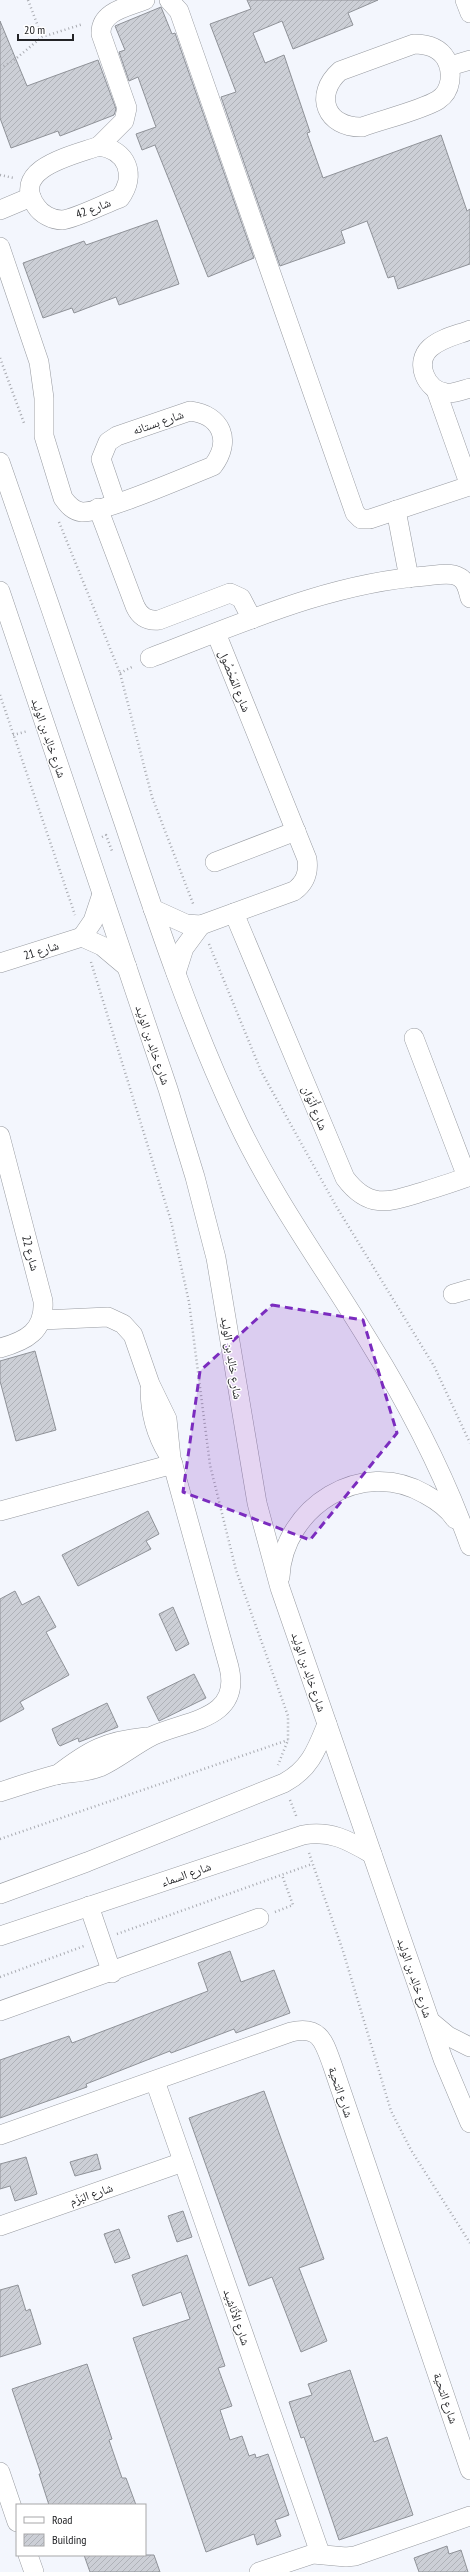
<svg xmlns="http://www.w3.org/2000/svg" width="470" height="2572" font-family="'PT Sans Narrow','Noto Naskh Arabic',sans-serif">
  <defs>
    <pattern id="building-hatch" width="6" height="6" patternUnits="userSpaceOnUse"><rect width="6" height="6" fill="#cccfd6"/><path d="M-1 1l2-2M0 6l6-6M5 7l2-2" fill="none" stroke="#afb2b8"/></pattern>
  </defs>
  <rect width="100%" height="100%" fill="#f3f6fd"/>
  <g fill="url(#building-hatch)" stroke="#8f9298">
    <polygon points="247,0 378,0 348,13 353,25 293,49 282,21 253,33 265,63 284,55 310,132 307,133 323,178 441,135 467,211 470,209 470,264 398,289 394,276 388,278 367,221 341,231 345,243 280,266 221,97 236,92 210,24 251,9"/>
    <polygon points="161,7 172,34 175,33 254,258 208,277 155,145 142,150 136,134 156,127 138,77 129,81 119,52 125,50 115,26"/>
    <polygon points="0,21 27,86 98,60 116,109 114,115 60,136 58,131 11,148 0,118"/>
    <polygon points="157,220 179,284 119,305 116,297 74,313 72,308 43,318 23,263 84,241 86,245"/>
    <polygon points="35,1351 56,1430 16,1441 0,1381 0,1361"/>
    <polygon points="148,1511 159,1534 146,1541 151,1549 78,1586 62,1555"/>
    <polygon points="15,1591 22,1605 39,1596 56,1627 46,1632 69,1675 20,1702 24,1709 0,1722 0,1599"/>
    <polygon points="173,1607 189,1644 176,1651 159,1614"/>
    <polygon points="194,1674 206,1698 159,1721 147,1697"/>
    <polygon points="107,1703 118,1727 79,1742 78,1738 60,1746 58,1744 52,1729"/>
    <polygon points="230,1951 241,1982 274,1970 290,2013 236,2033 234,2029 171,2053 170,2051 86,2084 87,2087 0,2118 0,2060 69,2036 72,2043 208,1991 198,1963"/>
    <polygon points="264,2091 324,2259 299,2268 327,2341 301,2352 272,2277 249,2286 189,2118"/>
    <polygon points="97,2154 101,2169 75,2176 70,2162"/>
    <polygon points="26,2157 37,2194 15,2201 10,2186 0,2189 0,2164"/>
    <polygon points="183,2211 192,2237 177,2242 168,2216"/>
    <polygon points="119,2229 130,2258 115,2263 104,2234"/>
    <polygon points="187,2255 225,2366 218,2368 232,2406 220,2410 230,2440 242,2436 249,2456 255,2454 256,2458 268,2454 289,2515 275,2520 281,2536 257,2545 254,2534 206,2552 133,2338 190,2319 181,2292 143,2306 132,2275"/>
    <polygon points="18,2285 26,2311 30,2309 41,2344 0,2357 0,2290"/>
    <polygon points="87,2364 112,2439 109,2440 122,2478 126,2478 136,2505 49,2505 39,2474 41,2474 12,2389"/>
    <polygon points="350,2370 374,2442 387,2437 413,2515 339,2540 304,2437 301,2438 289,2402 312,2395 308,2384"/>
    <polygon points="447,2546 449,2554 461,2550 468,2572 419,2572 414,2558"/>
    <polygon points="84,2555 154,2555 160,2572 90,2572"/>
  </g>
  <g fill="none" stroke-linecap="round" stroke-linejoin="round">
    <defs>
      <g id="minor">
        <polyline points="169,0 179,11 355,513 361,519 370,519 469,486"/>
        <polyline points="465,0 470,13"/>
        <path d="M 414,44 C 427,44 439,47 446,59 C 453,72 452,91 438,100 C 422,110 381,120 362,127 C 326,128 313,95 340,71 Z"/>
        <polyline points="450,66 470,60"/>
        <path d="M 99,146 C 127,150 137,175 120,198 C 106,203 75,219 62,220 C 52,220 41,214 36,206 C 9,168 75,155 99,146 Z"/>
        <path d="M 99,146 L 124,121 L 127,108 L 101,34 C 100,11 128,7 145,0"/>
        <polyline points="0,210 31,197"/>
        <path d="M 0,247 L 39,362 L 44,398 L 44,436 L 63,498 C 68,505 73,511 82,512 C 103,513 188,476 213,466 C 232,441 222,415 190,411 L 117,436 L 108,442 L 101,459 L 116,503"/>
        <path d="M 470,330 C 457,335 441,338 430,348 C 414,363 426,390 446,393 C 454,394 463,390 470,388"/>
        <polyline points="436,390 470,486"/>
        <path d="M 0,462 C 42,582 83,703 124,823 C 158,925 192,1026 238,1123 C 275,1201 326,1270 370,1343 C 409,1406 445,1476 470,1546"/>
        <path d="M 98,508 L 135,606 C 140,617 148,621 159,620 L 230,593 L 241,598 L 252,619"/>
        <polyline points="396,510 409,578"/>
        <polyline points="0,591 168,1089 195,1177 216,1258 257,1503 280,1588 443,2059 470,2123"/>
        <path d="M 150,658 C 240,624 329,583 426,576 C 436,575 451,572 459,577 C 467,581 468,591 470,598"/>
        <polyline points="215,862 296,831"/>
        <path d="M 153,909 L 186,924 L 201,925 L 294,891 C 305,883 309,873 307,859 L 216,633"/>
        <path d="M 234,913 L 345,1178 C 369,1210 389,1202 422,1192 C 438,1187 454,1182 470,1176"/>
        <polyline points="82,937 102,946 127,967"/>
        <polyline points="82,937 93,921 102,894"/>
        <polyline points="0,963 82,937"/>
        <polyline points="176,973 184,948 201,925"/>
        <polyline points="414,1038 467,1177"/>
        <path d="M 0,1136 L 43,1301 C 45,1331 26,1341 0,1348"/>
        <polyline points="453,1294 470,1289"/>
        <path d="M 150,1388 C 150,1412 155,1433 168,1454"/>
        <polyline points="0,1511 173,1464"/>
        <path d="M 280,1577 C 283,1507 362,1457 425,1494 C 436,1500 448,1508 455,1519"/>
        <path d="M 57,1775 C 89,1750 106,1741 146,1737"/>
        <path d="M 0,1792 C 18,1786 37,1780 55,1775 C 70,1772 85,1773 100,1767 C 118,1759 134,1745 152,1736 C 186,1720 242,1720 229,1667 L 171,1458 L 167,1419 L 150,1384 L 133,1335 L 123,1324 L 108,1317 L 42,1320"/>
        <path d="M 0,1894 L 87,1862 L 284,1783 C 310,1769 317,1749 327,1724"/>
        <polyline points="89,1906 112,1973"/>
        <path d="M 0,1936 L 303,1835 C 330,1830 348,1840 372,1854"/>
        <polyline points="0,2011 259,1918"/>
        <polyline points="430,2021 448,2036 470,2047"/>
        <polyline points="155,2081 320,2553"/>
        <path d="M 0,2135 L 291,2032 C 320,2025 324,2042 332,2064 L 470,2470"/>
        <polyline points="0,2226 183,2162"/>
        <polyline points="0,2472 17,2522"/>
        <polyline points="28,2555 34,2572"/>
        <polyline points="259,2572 313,2554 346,2557 355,2556 470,2516"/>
      </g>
    </defs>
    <use href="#minor" stroke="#989ba1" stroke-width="20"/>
    <g stroke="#a8aab0" stroke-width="2.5" stroke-dasharray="1 3" stroke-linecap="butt">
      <polyline points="28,0 42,37"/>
      <polyline points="0,68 13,61 42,37 83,24"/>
      <polyline points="0,175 14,178"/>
      <polyline points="0,358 24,423"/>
      <polyline points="59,522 120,673 152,797 194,906"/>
      <polyline points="120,673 134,666"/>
      <polyline points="0,695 75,915"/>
      <polyline points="13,735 28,731"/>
      <polyline points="102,837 106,835 112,851"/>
      <polyline points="209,944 261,1071 336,1206 434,1366 470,1443"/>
      <polyline points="91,962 171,1221 189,1302 210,1465 236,1570 288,1716 288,1740 278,1765"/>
      <polyline points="290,1800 297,1818"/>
      <polyline points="0,1839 288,1740"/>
      <polyline points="309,1853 343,1951 391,2111 411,2150 470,2243"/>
      <polyline points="275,1912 293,1905 282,1875"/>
      <polyline points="117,1934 312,1864"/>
      <polyline points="0,1977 84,1946"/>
    </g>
    <use href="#minor" stroke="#fff" stroke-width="19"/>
  </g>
  <path fill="#7b2cbf" fill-opacity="0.2" stroke="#7b2cbf" stroke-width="3" stroke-dasharray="8 5" stroke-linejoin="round" d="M 272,1305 L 363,1320 L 397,1433 L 310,1540 L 183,1492 L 200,1371 Z"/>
  <g text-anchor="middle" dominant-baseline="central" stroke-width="3" stroke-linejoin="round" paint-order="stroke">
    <g font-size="12" fill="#232427" stroke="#fff">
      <text transform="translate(93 208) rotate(-21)">شارع 42</text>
      <text transform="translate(158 422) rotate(-19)">شارع بستانه</text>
      <text transform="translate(235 681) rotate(68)">شارع المَحْصُول</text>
      <text transform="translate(49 738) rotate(71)">شارع خالِد بن الوليد</text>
      <text transform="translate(41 950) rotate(-18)">شارع 21</text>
      <text transform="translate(153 1045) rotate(71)">شارع خالِد بن الوليد</text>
      <text transform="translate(315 1108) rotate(67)">شارع أَنْوَان</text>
      <text transform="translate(31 1253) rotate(75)">شارع 22</text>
      <text transform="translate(232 1358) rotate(81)">شارع خالِد بن الوليد</text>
      <text transform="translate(309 1672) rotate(71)">شارع خالِد بن الوليد</text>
      <text transform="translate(186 1874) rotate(-19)">شارع السماء</text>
      <text transform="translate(415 1978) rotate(71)">شارع خالِد بن الوليد</text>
      <text transform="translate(341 2092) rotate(71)">شارع التحية</text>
      <text transform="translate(91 2194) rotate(-19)">شارع البَزْم</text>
      <text transform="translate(237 2317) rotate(71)">شارع الأَنَاشِيد</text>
      <text transform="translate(446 2398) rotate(71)">شارع التحية</text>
    </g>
  </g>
  <rect x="16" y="2504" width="130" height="52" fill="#ffffff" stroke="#a7a7a9"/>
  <rect x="24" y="2517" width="20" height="6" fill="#ffffff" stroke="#a7a7a9"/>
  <text x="52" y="2524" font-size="12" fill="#232427">Road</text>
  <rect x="24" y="2534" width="20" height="12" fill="url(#building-hatch)" stroke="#a7a7a9"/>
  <text x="52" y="2544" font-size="12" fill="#232427">Building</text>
  <path d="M18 34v6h55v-6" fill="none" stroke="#232427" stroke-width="2"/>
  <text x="24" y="34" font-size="12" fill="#232427" stroke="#ffffff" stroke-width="3" paint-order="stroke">20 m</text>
</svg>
